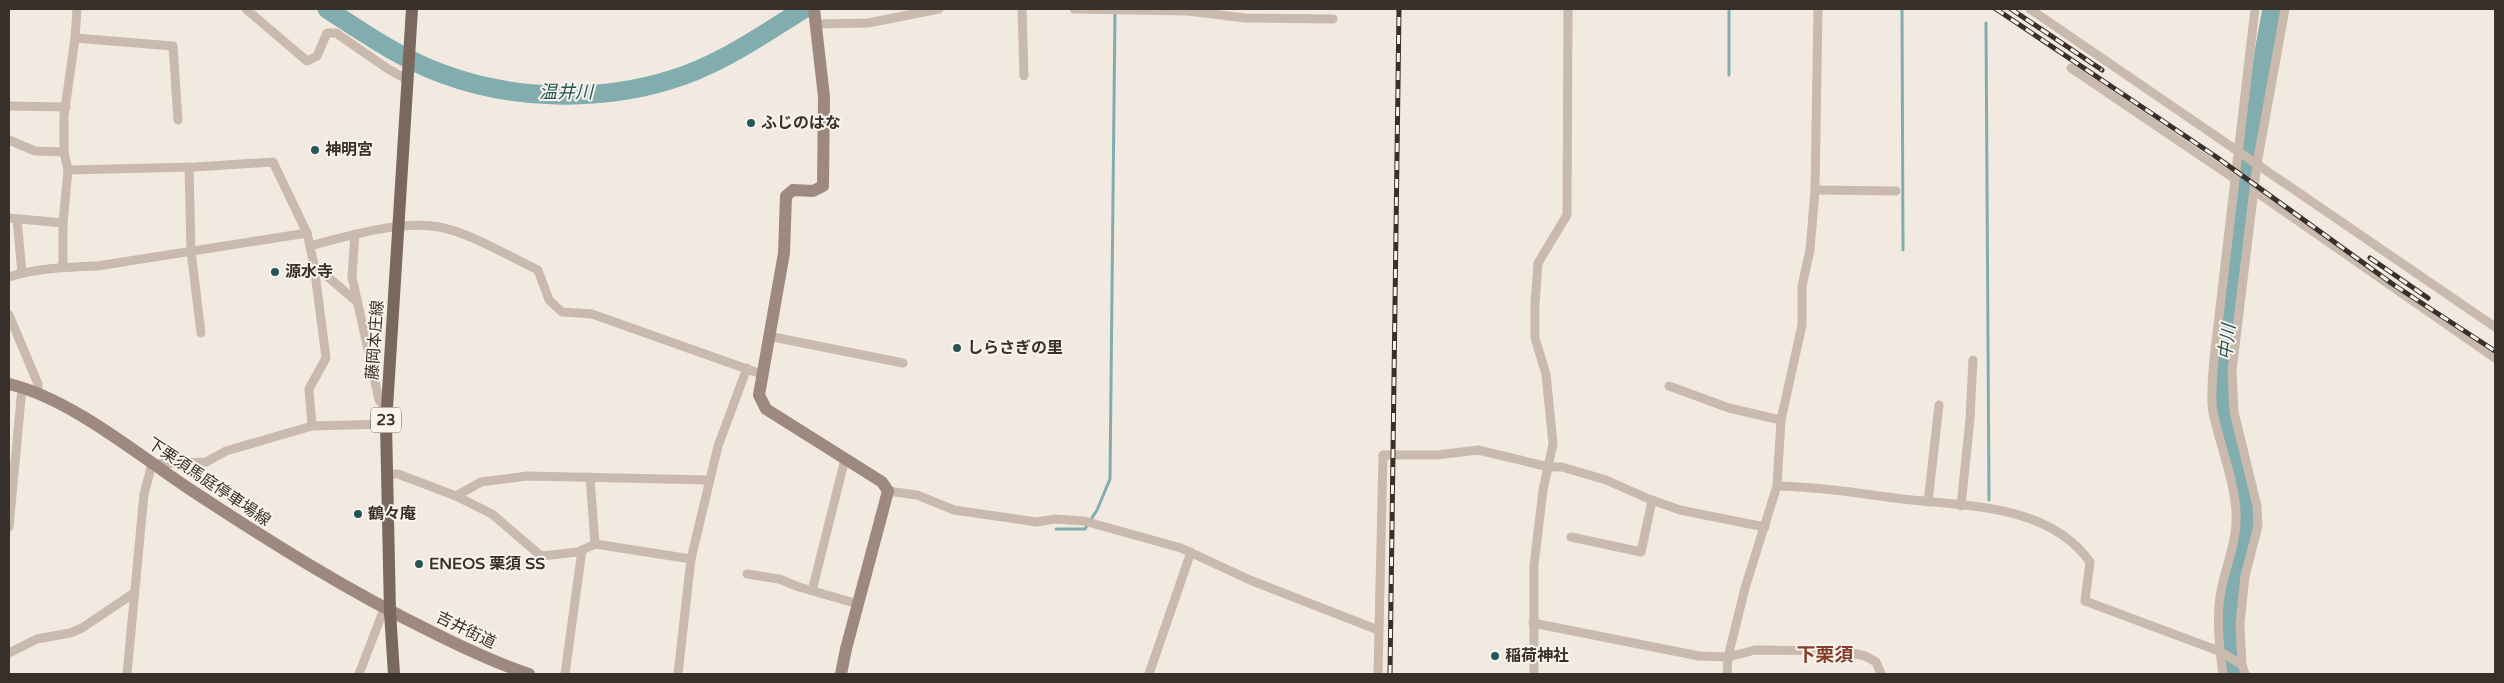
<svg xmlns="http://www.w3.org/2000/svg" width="2504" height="683" font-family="'Varela Round','Noto Sans JP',sans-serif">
  <rect width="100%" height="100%" fill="#f2eae1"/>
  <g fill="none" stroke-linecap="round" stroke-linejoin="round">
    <g stroke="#81adae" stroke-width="3">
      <polyline points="1729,9 1729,75"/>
      <polyline points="1902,9 1903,250"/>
      <polyline points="1986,23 1989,500"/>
      <polyline points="1056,529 1085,529 1097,510 1110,479 1115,10"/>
    </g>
    <g stroke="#81adae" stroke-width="19">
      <path d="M 327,9 C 364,33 401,59 443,74 C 513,100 599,102 670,80 C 718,66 762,35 804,9"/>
      <path d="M 2231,674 L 2230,613 L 2243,542 L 2247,495 L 2224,418 L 2223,378 C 2237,254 2248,131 2272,9"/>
    </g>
    <g stroke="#cabaad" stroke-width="9">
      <polyline points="246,9 307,61 317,56 327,33 336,33 388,69 408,80"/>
      <polyline points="1022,9 1024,76"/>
      <polyline points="1074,9 1188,11 1245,18 1333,19"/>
      <polyline points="2030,9 2495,327"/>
      <polyline points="815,24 868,23 939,9"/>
      <polyline points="75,38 173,46 178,120"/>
      <polyline points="2071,68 2235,179"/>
      <polyline points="9,106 66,107"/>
      <polyline points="9,140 35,151 64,152"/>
      <polyline points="189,167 191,251 201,333"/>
      <polyline points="68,170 195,167 273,162 307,233 314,265 326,358 309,389 312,426"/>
      <polyline points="1815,190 1896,191"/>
      <polyline points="2255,191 2495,358"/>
      <polyline points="9,218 63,223"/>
      <polyline points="17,219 22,273"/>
      <polyline points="355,234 352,277 379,400 387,410"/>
      <path d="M 310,246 C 347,236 402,220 439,227 C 471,233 508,256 538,270 L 549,300 L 562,312 L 592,314 L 761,374"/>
      <polyline points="314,265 356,301"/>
      <polyline points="63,267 63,223 68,170 64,152 64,116 75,38 77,9"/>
      <path d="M 9,277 C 37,268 68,267 97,266 L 307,233"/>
      <polyline points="9,315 38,384 38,393"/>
      <polyline points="768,336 903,363"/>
      <polyline points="1669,386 1729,408 1781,420"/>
      <polyline points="386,474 398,474 456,496 481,482 527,476 710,480"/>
      <polyline points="590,477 595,544"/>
      <path d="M 1777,486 C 1819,487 1860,493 1902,499 C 1966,506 2049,504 2090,562 L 2085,601 L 2219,651 L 2242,665"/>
      <polyline points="888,491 917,495 954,510 1037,522 1055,519 1084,521 1181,548 1250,580 1378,630"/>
      <polyline points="456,496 492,514 541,556 578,552 595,544 691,559"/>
      <polyline points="1928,502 1939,405"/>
      <polyline points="1961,506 1970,419 1973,360"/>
      <polyline points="9,527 22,388"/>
      <polyline points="1571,537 1641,552 1652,501"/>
      <polyline points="747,574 779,579 799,587 858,604"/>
      <polyline points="812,591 845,459"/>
      <polyline points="1533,623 1699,656 1728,657 1755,650 1844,651 1865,656 1876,662 1881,674"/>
      <polyline points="9,653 37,639 70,633 82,628 134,593"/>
      <polyline points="127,674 144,494 152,464 206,462 226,451 312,426 386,424"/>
      <polyline points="359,674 384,609"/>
      <polyline points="565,674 582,550"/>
      <polyline points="678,674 691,559 718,446 747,368"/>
      <polyline points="1149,674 1191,552"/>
      <polyline points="1378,674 1383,455 1437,455 1478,450 1549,467 1562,467 1606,480 1649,499 1680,510 1765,527"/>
      <polyline points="1534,674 1534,565 1543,490 1553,444 1546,374 1535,338 1535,303 1538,263 1567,215 1568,9"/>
      <polyline points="1727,674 1728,657 1745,588 1777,486 1781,420 1802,325 1802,286 1810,250 1815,190 1818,9"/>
      <path d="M 2223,674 C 2219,648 2216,617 2221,591 C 2226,564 2238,540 2236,512 C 2234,478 2220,446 2213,412 C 2210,395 2213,376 2214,359 L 2255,9"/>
      <polyline points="2245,674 2242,665 2240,624 2245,576 2258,526 2257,506 2234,412 2232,371 2257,164 2285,9"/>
    </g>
    <g stroke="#9e897e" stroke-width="12">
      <polyline points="814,9 824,97 823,186 813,191 793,190 786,196 784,253 759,395 766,409 882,482 888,491 846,649 841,674"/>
      <path d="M 9,384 C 69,398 136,453 188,488 C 267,540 346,590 432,632 C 464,648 495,663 529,674"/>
    </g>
    <polyline stroke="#7a675d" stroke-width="12" points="394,674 390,612 386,424 412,9"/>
    <defs>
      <g id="rail">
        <polyline points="1996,9 2215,156 2394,285 2495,351"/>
        <polyline points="2011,9 2102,70"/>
        <polyline points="2370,258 2428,298"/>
        <polyline points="1390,674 1399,9"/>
      </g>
    </defs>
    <use href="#rail" stroke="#392f2b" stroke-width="5"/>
    <use href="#rail" stroke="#faf4ed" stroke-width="3" stroke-dasharray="9" stroke-linecap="butt"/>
  </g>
  <g fill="#225659" stroke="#faf4ed" stroke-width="2">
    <circle cx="751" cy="123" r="5"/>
    <circle cx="315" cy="150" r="5"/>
    <circle cx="275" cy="272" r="5"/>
    <circle cx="957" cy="348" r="5"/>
    <circle cx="358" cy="514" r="5"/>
    <circle cx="419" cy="564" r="5"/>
    <circle cx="1495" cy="656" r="5"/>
  </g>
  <g text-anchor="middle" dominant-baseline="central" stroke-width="4" stroke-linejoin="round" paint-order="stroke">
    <rect fill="#faf4ed" stroke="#736a65" stroke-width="1" x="371" y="407.5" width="30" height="25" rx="4"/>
    <g font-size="15" font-weight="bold" fill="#392f2b">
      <text x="386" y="420">23</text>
    </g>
    <g font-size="16" font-weight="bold" fill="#392f2b" stroke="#faf4ed" text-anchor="start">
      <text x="761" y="123">ふじのはな</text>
      <text x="325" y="150">神明宮</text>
      <text x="285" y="272">源水寺</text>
      <text x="967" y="348">しらさぎの里</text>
      <text x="368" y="514">鶴々庵</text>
      <text x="429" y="564">ENEOS 栗須 SS</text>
      <text x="1505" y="656">稲荷神社</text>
    </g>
    <g font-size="16" fill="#392f2b" stroke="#faf4ed">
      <text transform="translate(375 340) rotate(-86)">藤岡本庄線</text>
      <text transform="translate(209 482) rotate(34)">下栗須馬庭停車場線</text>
      <text transform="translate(466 630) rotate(26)">吉井街道</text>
    </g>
    <g font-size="18" font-style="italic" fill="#225659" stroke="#faf4ed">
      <text x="566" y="92">温井川</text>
      <text transform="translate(2227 342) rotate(-84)">中川</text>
    </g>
    <g font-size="19" font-weight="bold" fill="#843d28" stroke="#faf4ed">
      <text x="1825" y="655">下栗須</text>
    </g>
  </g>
  <rect width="2504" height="683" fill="none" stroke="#392f2b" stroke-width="20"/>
</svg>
